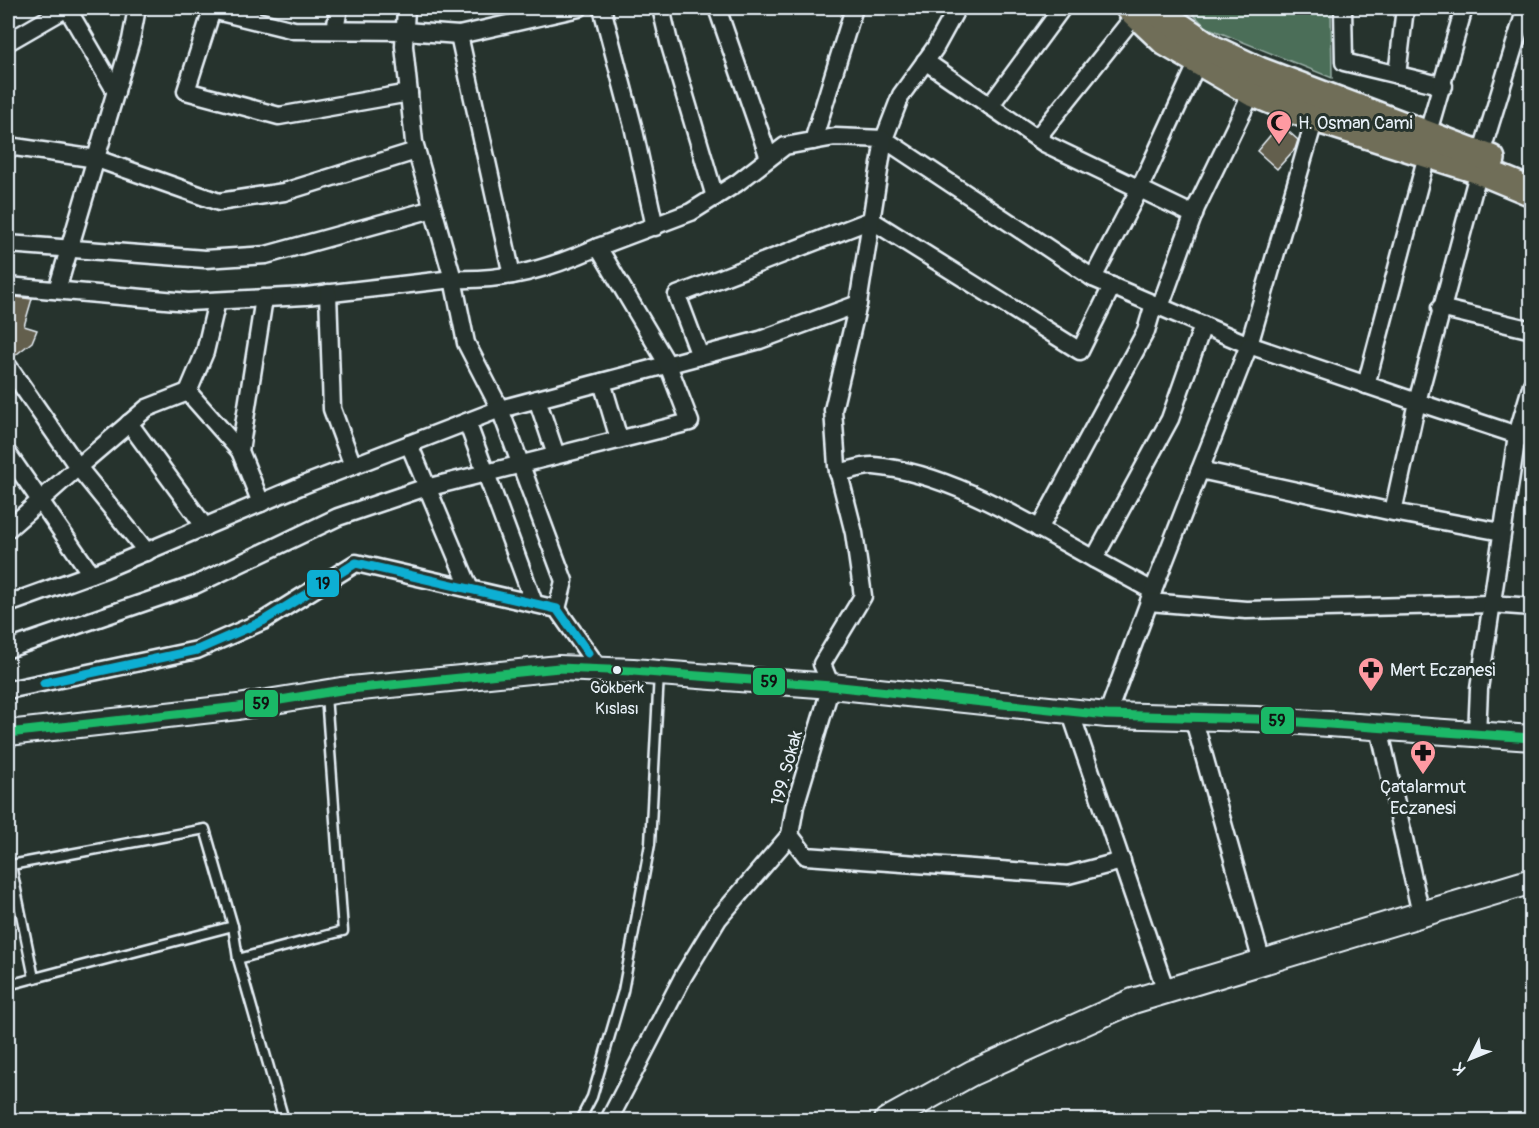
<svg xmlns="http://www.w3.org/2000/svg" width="1539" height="1128" font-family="Pangolin,sans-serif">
  <rect width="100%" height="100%" fill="#26332d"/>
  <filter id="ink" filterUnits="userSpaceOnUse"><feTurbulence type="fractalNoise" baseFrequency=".0167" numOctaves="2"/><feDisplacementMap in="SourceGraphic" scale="12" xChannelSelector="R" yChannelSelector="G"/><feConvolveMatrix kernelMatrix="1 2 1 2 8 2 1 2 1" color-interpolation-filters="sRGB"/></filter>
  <g filter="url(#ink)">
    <polygon fill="#4c6e59" stroke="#9ab0a8" stroke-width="1.5" points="1187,8 1331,10 1332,78 1206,27"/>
    <g fill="#645e4e" stroke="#e8f1f8" stroke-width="1.5">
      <polygon points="1280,124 1298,140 1295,149 1277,169 1257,151"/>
      <polygon points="8,296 32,299 24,326 37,330 32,342 13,357 8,356"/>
    </g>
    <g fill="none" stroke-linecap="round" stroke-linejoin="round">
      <defs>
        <g id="lane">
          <polyline points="34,978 11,865 205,829 233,926"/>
          <polyline points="8,985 233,926 238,959"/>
          <polyline points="284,1120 238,959 343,931 326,695"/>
          <polyline points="580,1120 592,1097 623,991 650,844 659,674"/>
        </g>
        <g id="street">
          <polyline points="67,8 116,92"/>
          <path d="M 406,8 L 404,46 L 414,142 L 453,279 C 507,281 548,269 598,247"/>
          <polyline points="602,8 633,126 655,227"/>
          <polyline points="661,8 669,42 715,197"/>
          <polyline points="717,8 769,158"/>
          <polyline points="957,8 935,48 901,95 884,139 1093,278 1249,345 1315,118"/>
          <polyline points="1343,8 1344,62 1444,86"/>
          <polyline points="335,30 339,8"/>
          <polyline points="459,35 512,275"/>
          <polyline points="8,42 67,8"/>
          <polyline points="925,61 1044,143 1194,215"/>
          <polyline points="1397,75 1405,8"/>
          <polyline points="409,93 279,116 186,91 212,10 294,30 405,31 459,35 579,8"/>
          <polyline points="990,106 1062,8"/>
          <polyline points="1428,132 1464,8"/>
          <polyline points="1037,138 1136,14"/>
          <polyline points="813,141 854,8"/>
          <polyline points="8,146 97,159 219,202 284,192 416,151"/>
          <polyline points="1481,154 1526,8"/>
          <polyline points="8,244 205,259 266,255 433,209"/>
          <polyline points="1093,278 1139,190 1198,62"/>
          <polyline points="8,286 188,302 306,296 453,279 466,343 500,409 564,581 557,609"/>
          <polyline points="57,290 131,40 137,8"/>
          <polyline points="328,293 332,409 353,466"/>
          <polyline points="217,301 205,352 188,392 240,451"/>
          <polyline points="1160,307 1196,208 1252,92"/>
          <polyline points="1440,308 1532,330"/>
          <polyline points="700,356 677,295 871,220 1080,351 1112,286"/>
          <polyline points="8,366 78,467 8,529"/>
          <polyline points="602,382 619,439"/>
          <polyline points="1532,384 1517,435 1532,439"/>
          <polyline points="1366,385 1427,155"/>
          <polyline points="537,399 556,455"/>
          <polyline points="467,422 534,603"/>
          <polyline points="129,423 205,527"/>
          <polyline points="409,444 470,589"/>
          <polyline points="8,454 91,574"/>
          <path d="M 838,473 C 849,471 863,465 874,466 C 951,473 1028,523 1094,559"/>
          <polyline points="261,503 240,451 264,298"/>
          <polyline points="1393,512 1200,470 1249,345 1417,402 1393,512 1502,532"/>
          <polyline points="1039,529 1146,331 1154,304"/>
          <polyline points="147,552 78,467 147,408 188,392"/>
          <polyline points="1153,591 1094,559 1170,419 1203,325"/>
          <polyline points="1149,601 1200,470"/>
          <polyline points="8,604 105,569 303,485 500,409 760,340 858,304"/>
          <polyline points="8,649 195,585 338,517 418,490 690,422 668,365 598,247 691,212 737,183 785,146 835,137 884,139 858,304 833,410 837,466 854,533 863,596 822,664 831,686 795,806 790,835 806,856 1068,875 1122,861"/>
          <polyline points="8,690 197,650 263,621 356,563 557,609 600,670"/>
          <polyline points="1070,711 1166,991"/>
          <polyline points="1107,715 1149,602 1246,610 1491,604 1532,607"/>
          <polyline points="1193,717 1262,962"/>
          <polyline points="1379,728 1421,914"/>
          <polyline points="1477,735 1479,689 1517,435 1417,402 1479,170"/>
          <polyline points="609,1120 684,975 718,919 790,835"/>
        </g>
        <g id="secondary">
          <polyline points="8,733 238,707 341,690 559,668 633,671 831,686 1107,715 1256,719 1532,738"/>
          <polyline points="887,1120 972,1073 1133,1001 1532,881"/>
        </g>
        <g id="primary">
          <polyline points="1130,8 1166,42 1252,92 1315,118 1479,170 1532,192"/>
          <polyline points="1152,8 1212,49 1259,71 1491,159"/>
        </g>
      </defs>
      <use href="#lane" stroke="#e8f1f8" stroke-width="13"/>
      <use href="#street" stroke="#e8f1f8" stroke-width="21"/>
      <use href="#secondary" stroke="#e8f1f8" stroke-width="28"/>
      <use href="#primary" stroke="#e8f1f8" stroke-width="32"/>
      <use href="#lane" stroke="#26332d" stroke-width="8"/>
      <use href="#street" stroke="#26332d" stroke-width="16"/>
      <use href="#secondary" stroke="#26332d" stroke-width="24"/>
      <use href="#primary" stroke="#706e59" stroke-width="27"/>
      <defs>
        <polyline id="bus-1" points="44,683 197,650 263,621 356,563 557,609 588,653"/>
        <polyline id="bus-2" points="8,733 238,707 341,690 559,668 633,671 831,686 1107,715 1256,719 1532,738"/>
      </defs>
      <use href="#bus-1" stroke="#26332d" stroke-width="14"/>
      <use href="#bus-2" stroke="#26332d" stroke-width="14"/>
      <use href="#bus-1" stroke="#0dafd3" stroke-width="9"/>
      <use href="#bus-2" stroke="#1ab867" stroke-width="9"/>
    </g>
  </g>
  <defs>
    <symbol id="mosque-pin" viewBox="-11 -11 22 30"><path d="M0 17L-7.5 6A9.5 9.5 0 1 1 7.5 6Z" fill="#ff9aa2" stroke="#26332d"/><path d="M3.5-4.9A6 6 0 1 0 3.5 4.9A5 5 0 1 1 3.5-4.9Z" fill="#111"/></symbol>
    <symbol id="pharmacy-pin" viewBox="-11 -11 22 30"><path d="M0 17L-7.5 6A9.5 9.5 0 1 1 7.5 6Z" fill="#ff9aa2" stroke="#26332d"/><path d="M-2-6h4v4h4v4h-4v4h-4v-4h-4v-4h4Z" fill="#111"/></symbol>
  </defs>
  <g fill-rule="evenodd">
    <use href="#mosque-pin" x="1264" y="108" width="30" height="40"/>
    <use href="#pharmacy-pin" x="1356" y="655" width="30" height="40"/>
    <use href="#pharmacy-pin" x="1408" y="738" width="30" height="40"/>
  </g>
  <circle fill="#e8f1f8" stroke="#26332d" stroke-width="2" cx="617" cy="670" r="5"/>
  <g text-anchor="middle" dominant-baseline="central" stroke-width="6" stroke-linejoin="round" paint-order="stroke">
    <g font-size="16" fill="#e8f1f8" stroke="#26332d">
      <text x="617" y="688">Gökberk<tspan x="617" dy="21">Kıslası</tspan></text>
    </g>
    <g font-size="18" fill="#e8f1f8" stroke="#26332d" text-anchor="start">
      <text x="1298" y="123">H. Osman Cami</text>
      <text x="1390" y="670">Mert Eczanesi</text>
      <text x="1423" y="787" text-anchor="middle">Çatalarmut<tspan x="1423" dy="21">Eczanesi</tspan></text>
    </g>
    <g font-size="18" fill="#e8f1f8" stroke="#26332d">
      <text transform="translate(787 768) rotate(-75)">199. Sokak</text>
    </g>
  </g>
  <g stroke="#26332d" stroke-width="2">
    <rect x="306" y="569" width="34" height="29" rx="6" fill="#0dafd3"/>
    <rect x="752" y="667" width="34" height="29" rx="6" fill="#1ab867"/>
    <rect x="244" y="689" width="35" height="29" rx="6" fill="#1ab867"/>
    <rect x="1260" y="706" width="35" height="29" rx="6" fill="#1ab867"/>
  </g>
  <g font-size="16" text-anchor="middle" font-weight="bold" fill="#111">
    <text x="323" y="589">19</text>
    <text x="769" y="687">59</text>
    <text x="261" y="709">59</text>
    <text x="1277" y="726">59</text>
  </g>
  <rect width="1539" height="1128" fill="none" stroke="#26332d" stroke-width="30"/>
  <rect x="15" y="15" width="1509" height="1098" fill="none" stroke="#e8f1f8" stroke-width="2" filter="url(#ink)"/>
  <g transform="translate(1470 1059) rotate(227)" stroke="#26332d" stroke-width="4.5" paint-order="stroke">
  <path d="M0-4.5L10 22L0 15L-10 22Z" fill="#e8f1f8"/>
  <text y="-9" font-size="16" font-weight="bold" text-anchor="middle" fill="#e8f1f8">K</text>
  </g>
</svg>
